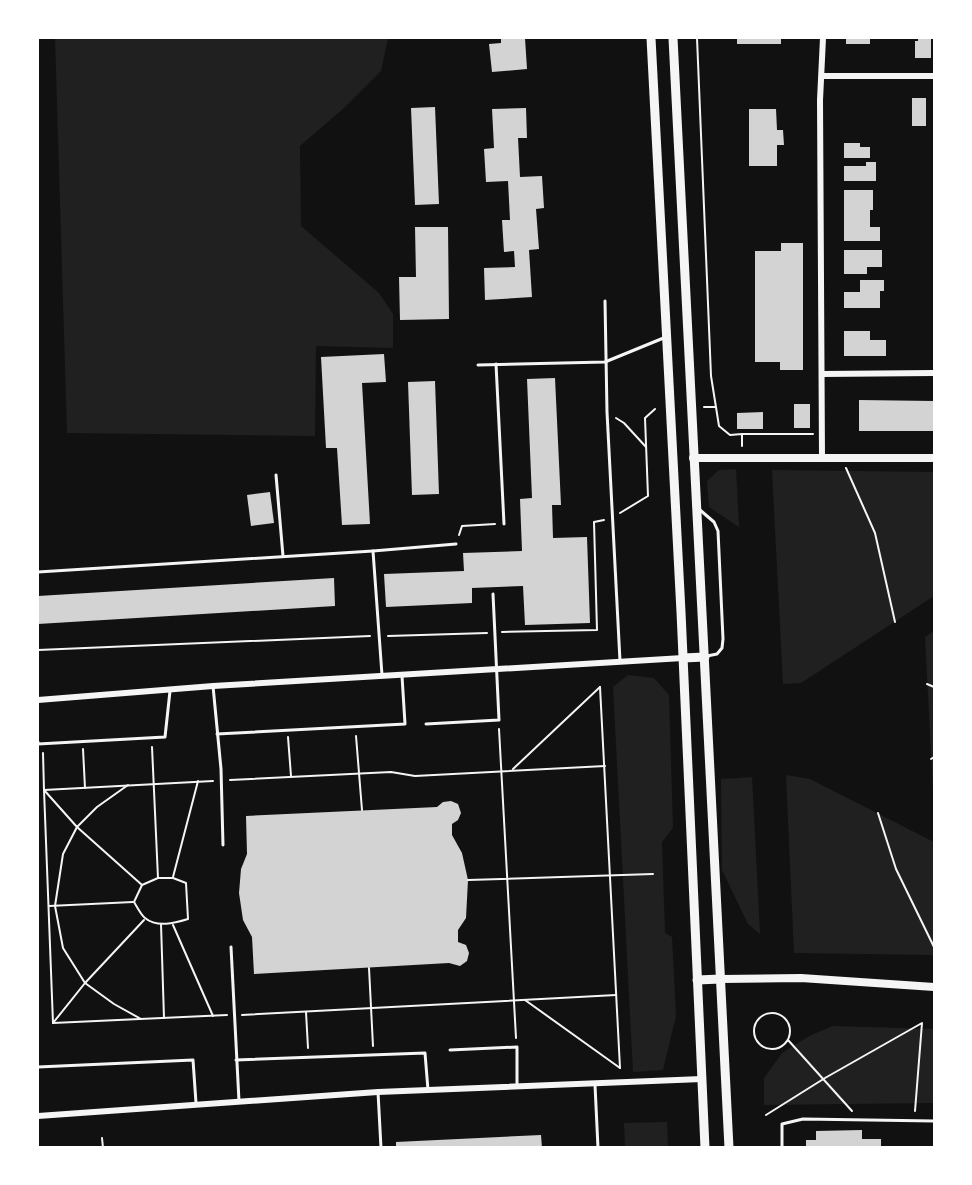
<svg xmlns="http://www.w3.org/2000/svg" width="972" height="1185" font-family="Overpass,sans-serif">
  <rect width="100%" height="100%" fill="#111"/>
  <g fill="#202020">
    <polygon points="55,38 388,38 381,71 344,108 300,146 301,226 379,293 393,314 393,348 316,346 315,436 67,433"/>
    <polygon points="736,469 739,527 709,507 707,481 719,470"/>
    <polygon points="772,470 934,472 934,596 801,683 783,684"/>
    <polygon points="934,631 934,810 925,637"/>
    <polygon points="628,675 654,678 669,695 673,828 662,842 665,933 672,937 676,1016 663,1070 633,1072 613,687"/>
    <polygon points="786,775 810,779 934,842 934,955 794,953"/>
    <polygon points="752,777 760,934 748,924 722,870 721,779"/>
    <polygon points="833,1026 934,1029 934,1103 764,1105 764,1078 782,1053 811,1035"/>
    <polygon points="667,1122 668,1147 625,1147 624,1123"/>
  </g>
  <g fill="#d3d3d3">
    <polygon points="501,38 525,38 527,69 492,72 489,44 501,43"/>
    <rect x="737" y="38" width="44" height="6"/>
    <rect x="846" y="38" width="24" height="6"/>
    <polygon points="918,38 931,38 931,58 915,58 915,41 918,41"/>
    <rect x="912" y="98" width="14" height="28"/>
    <polygon points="435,107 439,204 415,205 411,108"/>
    <polygon points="526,108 527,138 518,138 520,177 542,176 544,208 536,209 539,249 529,250 532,297 485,300 484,268 515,267 514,251 504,252 502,220 510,220 508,181 486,182 484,149 494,148 492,109"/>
    <polygon points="749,109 776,109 777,130 783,130 784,145 777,145 777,166 749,166"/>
    <polygon points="844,143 860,143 860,147 870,147 870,158 844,158"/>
    <polygon points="866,162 876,162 876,181 844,181 844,166 866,166"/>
    <polygon points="844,190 873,190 873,210 870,210 870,227 880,227 880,241 844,241"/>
    <polygon points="415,227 448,227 449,319 400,320 399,277 416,277"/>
    <polygon points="781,243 803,243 803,370 780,370 780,362 755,362 755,251 781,251"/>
    <polygon points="844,250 882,250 882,267 867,267 867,274 844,274"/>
    <polygon points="860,280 884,280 884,291 880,291 880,308 844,308 844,292 860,292"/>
    <polygon points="844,331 870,331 870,340 886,340 886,356 844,356"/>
    <polygon points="384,354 386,382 362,383 370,524 342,525 337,448 326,448 321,357"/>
    <polygon points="555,378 561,505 552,505 553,538 587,537 590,623 525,625 523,586 472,588 472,603 386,607 384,574 464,571 463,553 522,551 520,499 532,498 527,379"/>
    <polygon points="435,381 439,494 412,495 408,382"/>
    <polygon points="859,400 934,401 934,431 859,431"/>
    <rect x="794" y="404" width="16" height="24"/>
    <polygon points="763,412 763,429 737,429 737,413"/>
    <polygon points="270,492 274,523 251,526 247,495"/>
    <polygon points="334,578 335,606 38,624 38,596"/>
    <polygon points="451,801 458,804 461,813 458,820 452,824 452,835 462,853 468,880 466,918 458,930 458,942 466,945 469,953 467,961 460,966 449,963 254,974 252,937 243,920 239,893 241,869 247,854 246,816 437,807 443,802"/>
    <polygon points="862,1130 862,1139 881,1139 881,1148 806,1148 806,1140 816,1140 816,1131"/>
    <polygon points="541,1135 542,1148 396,1148 396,1142"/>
  </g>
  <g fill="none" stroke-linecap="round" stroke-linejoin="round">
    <g stroke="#f5f5f5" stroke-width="2">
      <polyline points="697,38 711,376 719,426 730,435 742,434 742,446"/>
      <polyline points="704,407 715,407"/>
      <polyline points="616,418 624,423 646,447"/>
      <polyline points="742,434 813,434"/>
      <polyline points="846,468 875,533 895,622"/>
      <polyline points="620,513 648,496 645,418 655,409"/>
      <polyline points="459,535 462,526 495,524"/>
      <polyline points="502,632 597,630 594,522 604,520"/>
      <polyline points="388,636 487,633"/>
      <polyline points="38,650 370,636"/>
      <polyline points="927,684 934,687"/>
      <polyline points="600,687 620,1068"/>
      <polyline points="499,729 516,1038"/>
      <polyline points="356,736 362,810"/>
      <polyline points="288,737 291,776"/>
      <polyline points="152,747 158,878"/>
      <polyline points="83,749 85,788"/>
      <polyline points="43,753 44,790 77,827 142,885"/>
      <polyline points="931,759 934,757"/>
      <polyline points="513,769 600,687"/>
      <polyline points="230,780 391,772 415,776 605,766"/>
      <polyline points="213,781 44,790 53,1023 227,1015"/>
      <polyline points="128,785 97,807 77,827 63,854 55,906 63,948 85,983 114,1004 141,1019"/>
      <polyline points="878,813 896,869 934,947"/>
      <polyline points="173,877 198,781"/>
      <path d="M 158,878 L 173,878 L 186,883 L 188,919 C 175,923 157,928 145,918 C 141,915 137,907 134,902 L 142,885 Z"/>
      <polyline points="468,880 653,874"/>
      <polyline points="49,906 133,902"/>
      <polyline points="161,924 164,1018"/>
      <polyline points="173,925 213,1016"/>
      <polyline points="369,968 373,1046"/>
      <polyline points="525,1000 620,1068"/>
      <polyline points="306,1012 308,1048"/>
      <circle cx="772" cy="1031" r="18"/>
      <polyline points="242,1015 616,995"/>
      <polyline points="53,1023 85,983 144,920"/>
      <polyline points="788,1040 852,1111"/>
      <polyline points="766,1115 825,1078 922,1023 915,1111"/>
      <polyline points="102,1138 103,1148"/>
    </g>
    <g stroke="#f5f5f5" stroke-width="3">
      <polyline points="605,301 607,412 620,661"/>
      <polyline points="496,364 504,524"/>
      <polyline points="478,365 605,362 666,337"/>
      <polyline points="276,475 283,556"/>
      <polyline points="700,510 714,522 718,531 723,639 722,648 717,654 707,656"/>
      <polyline points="38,572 373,551"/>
      <polyline points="382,675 373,551 456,544"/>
      <polyline points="213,686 221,769 223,845"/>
      <polyline points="426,724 499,720 493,594"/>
      <polyline points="217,734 405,724 402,676"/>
      <polyline points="38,742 38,744 165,737 170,691"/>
      <polyline points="231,947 239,1101"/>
      <polyline points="450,1050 517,1047 517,1086"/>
      <polyline points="236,1060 425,1053 428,1090"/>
      <polyline points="38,1067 193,1060 196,1103"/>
      <polyline points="595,1085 598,1148"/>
      <polyline points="378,1092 381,1148"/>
      <polyline points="782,1148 782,1124 803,1119 934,1121"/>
    </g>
    <g stroke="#f5f5f5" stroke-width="6">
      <polyline points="822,76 934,76"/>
      <polyline points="822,374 934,373"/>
      <polyline points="822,457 820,100 823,38"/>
      <polyline points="38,700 213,686 683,658"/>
      <polyline points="38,1116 378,1092 702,1079"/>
    </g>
    <polyline stroke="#f5f5f5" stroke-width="8" points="693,458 934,458"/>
    <polyline stroke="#f5f5f5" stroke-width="8" points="721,979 801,978 934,987"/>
    <g stroke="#f5f5f5" stroke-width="9">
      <polyline points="651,38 681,612 705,1148"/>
      <polyline points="673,38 729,1148"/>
      <polyline points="683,658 705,657"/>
      <polyline points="697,980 721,979"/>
    </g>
  </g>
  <rect width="972" height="1185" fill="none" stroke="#ffffff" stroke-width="78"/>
</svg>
